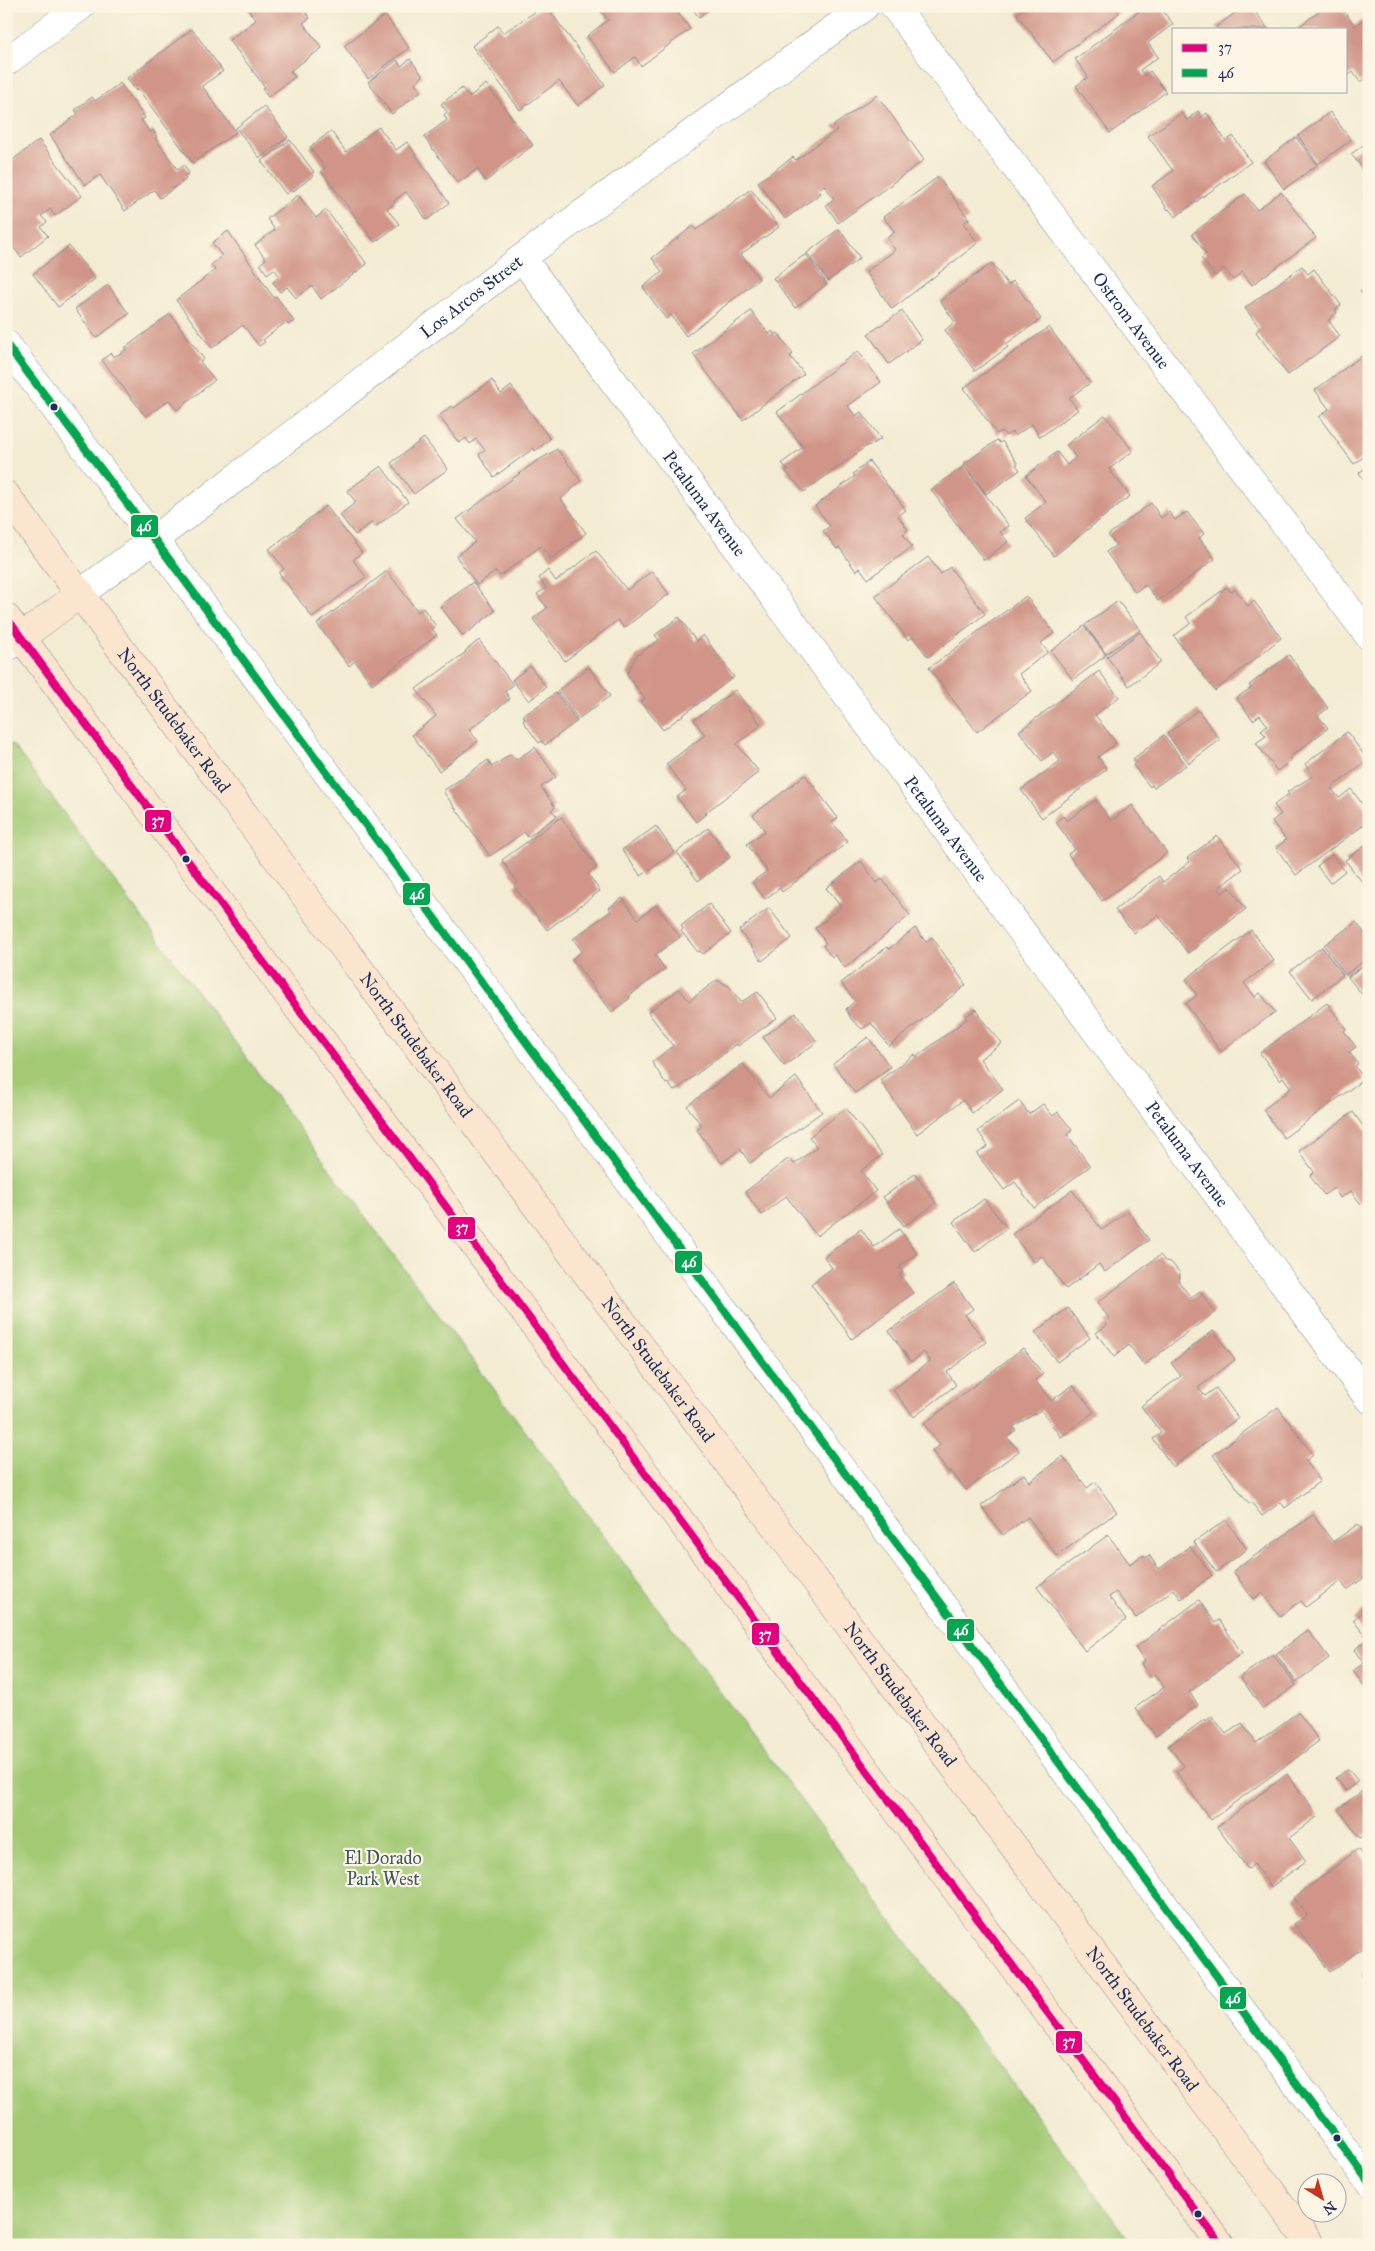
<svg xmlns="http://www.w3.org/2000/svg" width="1375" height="2251" font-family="'IM FELL Great Primer',serif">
  <rect width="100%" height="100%" fill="#fcf5e5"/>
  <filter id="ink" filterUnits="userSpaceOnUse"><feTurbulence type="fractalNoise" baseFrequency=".02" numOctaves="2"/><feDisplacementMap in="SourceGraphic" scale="10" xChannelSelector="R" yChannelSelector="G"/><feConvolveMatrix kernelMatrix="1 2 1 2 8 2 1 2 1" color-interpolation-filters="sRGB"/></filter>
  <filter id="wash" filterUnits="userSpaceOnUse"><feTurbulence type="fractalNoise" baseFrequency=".0096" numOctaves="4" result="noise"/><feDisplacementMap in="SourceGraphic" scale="20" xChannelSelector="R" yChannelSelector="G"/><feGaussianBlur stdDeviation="1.12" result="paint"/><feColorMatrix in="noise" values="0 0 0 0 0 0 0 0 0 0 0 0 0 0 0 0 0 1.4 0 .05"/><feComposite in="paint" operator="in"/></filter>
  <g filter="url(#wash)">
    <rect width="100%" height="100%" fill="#f3ebd2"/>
    <polygon fill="#a3c974" stroke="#5f7c69" points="6,742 13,745 1133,2245 6,2245"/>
    <g id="blocks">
      <g fill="#d09588">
        <polygon points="245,6 301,6 310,18 303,23 322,48 290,71 295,77 268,97 262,89 265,87 229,40 256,20"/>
        <polygon points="544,6 546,6 605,85 578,106 559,81 520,110 472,46 498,26 503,33"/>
        <polygon points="597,6 673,6 690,29 641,66 635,57 615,72 587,36 608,20"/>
        <polygon points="690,6 714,6 699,17"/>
        <polygon points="1027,6 1114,6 1119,13 1053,62 1017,14"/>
        <polygon points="1146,6 1159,6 1173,24 1148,43 1158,57 1140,70 1144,76 1150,71 1166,92 1110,133 1076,86 1088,77 1075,59"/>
        <polygon points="1244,6 1251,6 1268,29 1217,29 1216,27"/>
        <polygon points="1326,6 1340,6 1355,26 1369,15 1369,75 1360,82 1353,72 1346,77 1346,29 1296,29"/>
        <polygon points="385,15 409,48 368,79 344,46"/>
        <polygon points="192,29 223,71 202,86 236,132 193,163 138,89 136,91 127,78"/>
        <polygon points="410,59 423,76 415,83 421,91 392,114 368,82 397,60 401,66"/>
        <polygon points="120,83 145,118 141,120 150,132 153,130 157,137 155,138 178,170 184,165 189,173 184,177 186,179 160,198 154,190 125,211 100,175 85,185 50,135 78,114 75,110 92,97 95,101"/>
        <polygon points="486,84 533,145 486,181 477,169 458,183 424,137 447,120 444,115 447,112 441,104 462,88 469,97"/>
        <polygon points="877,95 924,160 838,223 826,205 834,199 824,185 818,190 821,193 785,219 758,182 793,157 796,160 837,130 833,126"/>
        <polygon points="264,106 288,137 260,158 236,128"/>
        <polygon points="1198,111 1202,117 1207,113 1226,141 1233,136 1251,162 1175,217 1169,209 1168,210 1152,186 1173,171 1148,136 1182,113 1187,120"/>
        <polygon points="1330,112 1351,140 1318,164 1298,136"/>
        <polygon points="379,127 396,150 407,142 449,203 427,220 406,192 394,201 395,203 387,209 399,224 375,242 321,171 325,168 310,147 331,131 346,152"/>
        <polygon points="1296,137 1317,165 1284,189 1264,161"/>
        <polygon points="39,140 82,196 55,216 50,209 41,216 47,222 41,227 48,236 21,257 6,238 6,165"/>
        <polygon points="290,140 314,172 311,174 313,176 292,192 291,190 286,194 261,161"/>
        <polygon points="1369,141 1369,176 1351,154"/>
        <polygon points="938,177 969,219 963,223 978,243 892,309 866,272 895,250 887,238 895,232 883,217"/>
        <polygon points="751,189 779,227 741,254 759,279 686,336 671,315 666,319 643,287 662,272 652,258 693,226 696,230"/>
        <polygon points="1281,192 1316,238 1252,285 1242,272 1233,280 1224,268 1215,276 1201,258 1206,254 1192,234 1245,194 1257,210"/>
        <polygon points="298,195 316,218 326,210 367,264 321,299 312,286 296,298 287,287 280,292 273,282 280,276 274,269 267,274 260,264 266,259 255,245 275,230 267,219"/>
        <polygon points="839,229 860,258 828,281 807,253"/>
        <polygon points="228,231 274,298 276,296 294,321 288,325 286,322 263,340 265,342 259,346 243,325 212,348 176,300 215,270 211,265 222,256 212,243"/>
        <polygon points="69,246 95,279 58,307 33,274"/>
        <polygon points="806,254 827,284 795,308 773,278"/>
        <polygon points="992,263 1008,285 1013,281 1041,319 1006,344 1008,347 975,371 945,330 955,322 940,301"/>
        <polygon points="1302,266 1308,274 1314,269 1341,305 1335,310 1337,313 1328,320 1340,336 1288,375 1256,332 1260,328 1245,308"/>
        <polygon points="1369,284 1369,302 1360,291"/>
        <polygon points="108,285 129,314 96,338 75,309"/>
        <polygon points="751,311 769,334 772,331 775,335 778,333 793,354 790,356 804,374 743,420 693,354"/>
        <polygon points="902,311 922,340 889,364 868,334"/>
        <polygon points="170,314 204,359 200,362 215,380 177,410 169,400 146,417 102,360 111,353 113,357 123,352 126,349 125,348"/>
        <polygon points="1049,327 1090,383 1069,398 1078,410 1040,437 1032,424 1015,436 1012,432 1006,436 1002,431 997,434 964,388"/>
        <polygon points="858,351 881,382 848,406 855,416 861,412 881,439 869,446 868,445 804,492 786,472 788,470 782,463 803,447 777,412"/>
        <polygon points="1363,355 1369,363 1369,453 1354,464 1319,417 1329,409 1315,390"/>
        <polygon points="492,380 501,394 511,386 550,439 535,451 534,448 494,477 479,455 485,450 476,439 470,444 466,438 459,443 439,416 452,406 454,408"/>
        <polygon points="1105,415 1133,451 1109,469 1130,496 1054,556 1025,518 1046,502 1026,476 1057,452 1067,465 1076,457 1066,445"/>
        <polygon points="424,438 448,469 414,494 391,463"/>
        <polygon points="997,440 1000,443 1002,441 1018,464 1016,465 1020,470 986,494 964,464"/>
        <polygon points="557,449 581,481 561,499 586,533 551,559 541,546 500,576 496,571 477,585 456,556 475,542 457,519 534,463"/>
        <polygon points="869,461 906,510 898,516 908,530 903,534 912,547 868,579 860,568 856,571 839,547 837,549 823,531 830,526 815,506 855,476 853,474"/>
        <polygon points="1369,465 1369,486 1359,473"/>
        <polygon points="381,466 408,502 375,527 371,523 355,535 340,515 356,502 347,491"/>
        <polygon points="964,466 1009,526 1000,532 1008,542 984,560 931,490"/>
        <polygon points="1151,503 1161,518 1169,512 1175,520 1187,512 1204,534 1199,538 1215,559 1158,601 1146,585 1135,592 1106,552 1116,545 1108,535"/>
        <polygon points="326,506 362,553 353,560 366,577 312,617 279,573 284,569 269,549"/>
        <polygon points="596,551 627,590 652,571 669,594 624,628 618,620 565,661 533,619 547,608 537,594 546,588 539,578 548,570 556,581"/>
        <polygon points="928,557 941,574 950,567 985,614 928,657 913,637 908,640 875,596"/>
        <polygon points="387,571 418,612 423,608 436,626 432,629 437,635 372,684 355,661 349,666 317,624"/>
        <polygon points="473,582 495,611 463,636 440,606"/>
        <polygon points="1227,587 1231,592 1235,589 1248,606 1254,601 1281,638 1215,691 1174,636 1191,623 1186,617"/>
        <polygon points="1026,596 1054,633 1041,643 1048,652 1019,674 1032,691 977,732 929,668"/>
        <polygon points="1118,601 1140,630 1106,654 1085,625"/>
        <polygon points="679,617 696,641 703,635 734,677 663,730 641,702 645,699 627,674 636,656 659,640 655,635"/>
        <polygon points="1084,626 1106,655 1073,680 1051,651"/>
        <polygon points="1140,632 1161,662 1129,686 1107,657"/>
        <polygon points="479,640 513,685 505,691 510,699 469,730 478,741 439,771 412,735 436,716 416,689 466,652 465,651"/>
        <polygon points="1289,655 1328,708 1318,716 1328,728 1290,757 1292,760 1277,771 1256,743 1266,736 1261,730 1267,725 1260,715 1253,720 1236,698 1251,688 1249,685"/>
        <polygon points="530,666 546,687 529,701 512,680"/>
        <polygon points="589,667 610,696 578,719 557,691"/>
        <polygon points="1099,671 1119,697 1095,715 1116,743 1098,757 1107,769 1042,818 1021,790 1060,761 1053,752 1042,761 1019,731"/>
        <polygon points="735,690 761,725 737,744 759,772 705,813 706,814 696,822 677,797 686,790 666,764 705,735 694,720"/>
        <polygon points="556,693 577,721 545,745 542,741 539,743 523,721 525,719 523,716"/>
        <polygon points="1198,710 1220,740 1189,763 1167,734"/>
        <polygon points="1347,732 1368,760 1331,788 1339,798 1351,789 1369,813 1369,821 1296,875 1276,848 1286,840 1272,821 1281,814 1274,805 1289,794 1287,792 1313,776 1305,764"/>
        <polygon points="1164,735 1186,765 1154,788 1152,785 1150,787 1133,765 1136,763 1133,759"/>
        <polygon points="535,747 556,777 541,787 555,807 551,810 557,816 528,837 524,832 490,856 443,791 488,760 492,767 511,754 516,760"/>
        <polygon points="805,775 838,818 832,822 848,842 782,892 780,888 765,899 752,882 767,871 747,844 765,831 753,815"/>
        <polygon points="1096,800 1111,821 1132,805 1167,853 1102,901 1068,854 1075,849 1056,822 1063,816 1067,821"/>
        <polygon points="561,817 597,867 588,874 600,891 547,930 514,886 518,883 502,860"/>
        <polygon points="656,826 674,852 641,876 622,850"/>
        <polygon points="708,828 730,857 698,881 677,852"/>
        <polygon points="1217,836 1243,869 1218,888 1222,893 1230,887 1246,909 1188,953 1158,915 1134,933 1115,910 1159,876 1163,882 1190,862 1187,858"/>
        <polygon points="1369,843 1369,891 1345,860"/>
        <polygon points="1332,855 1345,871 1330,883 1317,866"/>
        <polygon points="861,861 877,883 882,879 910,915 845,968 835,955 832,957 823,946 826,943 815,928 841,907 826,888"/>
        <polygon points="622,898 638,919 656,905 680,937 655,955 665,969 629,996 630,998 612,1012 572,959 582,951 573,939 611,911 609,908"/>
        <polygon points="709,904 731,933 703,954 700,951 698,952 681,931 683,929 681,926"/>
        <polygon points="769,908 792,938 762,961 739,930"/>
        <polygon points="1356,922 1369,939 1369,957 1345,975 1324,945"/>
        <polygon points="915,928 926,942 932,937 966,985 889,1046 871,1023 862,1029 851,1019 846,1009 855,1001 841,983 887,947 889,949"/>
        <polygon points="1251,930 1274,961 1244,983 1255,997 1260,993 1275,1012 1221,1052 1186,1004 1197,995 1186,979"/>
        <polygon points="1322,947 1343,975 1312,999 1290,971"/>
        <polygon points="1369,961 1369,1003 1348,977"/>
        <polygon points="717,980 729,986 741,1002 758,992 777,1018 738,1046 737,1044 674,1091 668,1083 666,1084 652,1062 673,1046 648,1012 679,989 689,1001"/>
        <polygon points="1327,1003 1346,1029 1344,1031 1356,1047 1349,1052 1358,1064 1355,1066 1364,1079 1284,1138 1263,1110 1291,1088 1283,1077 1280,1080 1260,1053"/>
        <polygon points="976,1009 980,1013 978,1015 1002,1043 980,1059 1003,1089 972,1113 963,1100 917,1134 880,1080 915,1054 916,1057 967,1019 965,1017"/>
        <polygon points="796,1013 817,1042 784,1066 763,1037"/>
        <polygon points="868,1037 890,1067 855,1093 833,1064"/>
        <polygon points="743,1064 769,1098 796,1077 822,1112 750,1163 740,1149 722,1163 697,1130 702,1126 687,1106"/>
        <polygon points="1019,1101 1029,1114 1043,1104 1053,1116 1058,1112 1072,1130 1067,1134 1090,1166 1034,1208 1015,1182 1004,1190 977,1154 988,1146 978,1131"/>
        <polygon points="846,1108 882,1155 861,1171 876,1191 817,1236 786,1196 762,1215 745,1192 789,1158 794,1164 817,1147 809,1137"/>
        <polygon points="1353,1112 1366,1130 1369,1128 1369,1198 1361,1204 1351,1191 1340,1198 1334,1188 1324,1195 1310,1176 1314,1172 1299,1151"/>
        <polygon points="915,1174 936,1203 904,1226 883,1197"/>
        <polygon points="1072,1190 1102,1230 1128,1211 1149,1240 1105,1272 1099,1264 1066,1289 1042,1256 1034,1262 1012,1234"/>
        <polygon points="984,1199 1007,1228 975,1252 953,1222"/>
        <polygon points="861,1229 874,1247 899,1229 917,1253 899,1267 903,1272 900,1275 913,1293 852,1339 811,1284 832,1268 824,1257"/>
        <polygon points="1160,1255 1165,1261 1171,1262 1180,1273 1179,1282 1191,1298 1200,1291 1215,1312 1144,1365 1129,1345 1114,1357 1096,1333 1107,1325 1106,1323 1110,1319 1097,1303"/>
        <polygon points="954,1283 973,1309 965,1315 986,1342 947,1372 956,1385 914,1417 893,1390 930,1361 924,1352 911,1362 889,1331"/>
        <polygon points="1068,1308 1090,1338 1057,1362 1035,1332"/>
        <polygon points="1213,1331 1235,1360 1198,1388 1205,1396 1216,1388 1238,1418 1173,1467 1153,1439 1161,1433 1141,1406 1181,1376 1171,1363"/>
        <polygon points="1023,1348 1043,1374 1035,1380 1051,1401 1073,1385 1094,1412 1061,1437 1041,1410 1013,1427 1016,1430 1007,1437 1019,1451 966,1490 951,1471 949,1473 932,1451 940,1445 924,1424"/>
        <polygon points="1278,1407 1313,1455 1306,1461 1320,1481 1285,1508 1281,1502 1262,1516 1251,1502 1249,1504 1213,1455"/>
        <polygon points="1063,1456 1087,1488 1095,1482 1117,1512 1057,1556 1028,1517 1003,1535 981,1506 1024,1474 1029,1482"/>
        <polygon points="1313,1515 1333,1542 1358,1524 1369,1539 1369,1574 1347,1590 1341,1581 1306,1607 1301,1601 1280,1616 1262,1593 1253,1599 1233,1571"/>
        <polygon points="1226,1520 1247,1549 1216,1572 1194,1542"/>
        <polygon points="1108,1535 1130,1564 1143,1555 1145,1558 1149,1555 1159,1569 1190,1546 1212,1575 1181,1599 1174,1589 1136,1618 1116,1592 1109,1597 1126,1620 1085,1651 1037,1587"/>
        <polygon points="1199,1600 1215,1623 1219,1620 1242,1653 1189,1692 1198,1705 1156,1736 1135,1708 1164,1687 1154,1674 1151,1677 1141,1664 1145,1661 1135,1648"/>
        <polygon points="1369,1607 1369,1692 1353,1671 1364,1663 1354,1650 1368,1639 1353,1620"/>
        <polygon points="1308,1630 1329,1658 1296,1682 1276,1654"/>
        <polygon points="1273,1654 1296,1685 1263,1709 1240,1677"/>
        <polygon points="1298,1712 1319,1741 1211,1820 1176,1772 1184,1766 1168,1746 1205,1719 1206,1721 1212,1716 1226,1734 1242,1723 1256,1743"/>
        <polygon points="1348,1769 1358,1781 1346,1791 1336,1778"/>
        <polygon points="1287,1774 1318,1816 1289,1838 1306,1861 1271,1887 1254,1864 1248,1869 1217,1827"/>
        <polygon points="1369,1786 1369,1832 1360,1838 1338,1809"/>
        <polygon points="1358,1849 1369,1864 1369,1894 1366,1896 1369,1901 1369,1943 1330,1972 1294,1924 1307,1915 1294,1898"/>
        <polygon points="1369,1969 1369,1983 1362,1974"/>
      </g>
    </g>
  </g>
  <g filter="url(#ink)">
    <use href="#blocks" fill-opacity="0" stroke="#878d98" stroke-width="1"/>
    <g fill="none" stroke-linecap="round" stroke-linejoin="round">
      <defs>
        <g id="street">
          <path id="s1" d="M 894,6 L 1369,636"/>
          <polyline points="6,62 81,6"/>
          <path id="s2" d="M 522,258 L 1369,1399"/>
          <polyline points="6,344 154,539 1369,2182"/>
          <path id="s3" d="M 81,593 L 203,503 L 522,258 L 865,6"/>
          <polyline points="6,648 22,637"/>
        </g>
        <g id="secondary">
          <path id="s4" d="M 6,495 L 1311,2245"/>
          <polyline points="6,617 1221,2245"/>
          <polyline points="22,637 81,593"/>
        </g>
      </defs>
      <use href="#street" stroke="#878d98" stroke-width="29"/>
      <use href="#secondary" stroke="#878d98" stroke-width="29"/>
      <use href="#street" stroke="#fff" stroke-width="28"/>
      <use href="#secondary" stroke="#fce5cf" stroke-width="28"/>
      <defs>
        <polyline id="bus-1" points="6,617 1221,2245"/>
        <polyline id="bus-2" points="6,344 154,539 1369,2182"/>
      </defs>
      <use href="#bus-1" stroke="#fcf5e5" stroke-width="11"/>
      <use href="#bus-2" stroke="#fcf5e5" stroke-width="11"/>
      <use href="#bus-1" stroke="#e5007d" stroke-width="8"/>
      <use href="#bus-2" stroke="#00a651" stroke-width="8"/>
    </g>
  </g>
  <g fill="#1b2f5e" stroke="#fcf5e5" stroke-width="2">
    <circle cx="54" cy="407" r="4.5"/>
    <circle cx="186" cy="859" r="4.5"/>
    <circle cx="1337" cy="2138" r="4.5"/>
    <circle cx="1198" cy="2214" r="4.5"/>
  </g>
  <g text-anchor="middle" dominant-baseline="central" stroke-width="4.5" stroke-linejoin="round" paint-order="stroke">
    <g font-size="18" fill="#1b2f5e" stroke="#fcf5e5">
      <text stroke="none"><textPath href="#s3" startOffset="490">Los Arcos Street</textPath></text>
      <text stroke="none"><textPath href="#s1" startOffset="394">Ostrom Avenue</textPath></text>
      <text stroke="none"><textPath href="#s2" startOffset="306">Petaluma Avenue</textPath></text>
      <text stroke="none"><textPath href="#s4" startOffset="281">North Studebaker Road</textPath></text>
      <text stroke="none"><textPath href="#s2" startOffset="711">Petaluma Avenue</textPath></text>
      <text stroke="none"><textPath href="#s4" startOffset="686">North Studebaker Road</textPath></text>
      <text stroke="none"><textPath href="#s2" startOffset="1116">Petaluma Avenue</textPath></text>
      <text stroke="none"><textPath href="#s4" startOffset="1091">North Studebaker Road</textPath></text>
      <text stroke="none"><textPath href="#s4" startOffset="1496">North Studebaker Road</textPath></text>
      <text stroke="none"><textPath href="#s4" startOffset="1901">North Studebaker Road</textPath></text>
    </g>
    <g font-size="18" fill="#3d5664" stroke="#fcf5e5">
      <text x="383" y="1858">El Dorado<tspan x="383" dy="21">Park West</tspan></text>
    </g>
  </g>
  <g stroke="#fcf5e5" stroke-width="2">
    <rect x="130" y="514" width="29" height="24" rx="5" fill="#00a651"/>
    <rect x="144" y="809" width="28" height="24" rx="5" fill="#e5007d"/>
    <rect x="402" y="882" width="29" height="24" rx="5" fill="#00a651"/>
    <rect x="447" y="1216" width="29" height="24" rx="5" fill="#e5007d"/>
    <rect x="674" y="1250" width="29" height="24" rx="5" fill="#00a651"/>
    <rect x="946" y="1618" width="29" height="24" rx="5" fill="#00a651"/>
    <rect x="751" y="1622" width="29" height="24" rx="5" fill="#e5007d"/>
    <rect x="1219" y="1986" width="28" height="24" rx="5" fill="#00a651"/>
    <rect x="1055" y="2030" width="28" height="24" rx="5" fill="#e5007d"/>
  </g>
  <g font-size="14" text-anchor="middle" font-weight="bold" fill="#fff">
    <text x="144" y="531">46</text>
    <text x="158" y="825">37</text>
    <text x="417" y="899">46</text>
    <text x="462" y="1232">37</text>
    <text x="689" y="1267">46</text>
    <text x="961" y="1635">46</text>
    <text x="765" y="1639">37</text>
    <text x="1233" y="2003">46</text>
    <text x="1069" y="2046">37</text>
  </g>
  <rect width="1375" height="2251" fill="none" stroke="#fcf5e5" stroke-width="25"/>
  <rect x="1172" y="28" width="175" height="65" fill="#fcf5e5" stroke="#a2a6af"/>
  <rect x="1182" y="44" width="25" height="8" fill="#e5007d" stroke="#a2a6af"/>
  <text x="1218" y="52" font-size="15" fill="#1b2f5e">37</text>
  <rect x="1182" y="69" width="25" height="8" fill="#00a651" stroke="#a2a6af"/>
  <text x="1218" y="78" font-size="15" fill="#1b2f5e">46</text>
  <g transform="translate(1322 2198) rotate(143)"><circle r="24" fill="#fcf5e5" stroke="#a2a6af"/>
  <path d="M0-4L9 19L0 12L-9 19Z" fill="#c8321e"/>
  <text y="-8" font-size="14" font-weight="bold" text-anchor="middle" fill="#1b2f5e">N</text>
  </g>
</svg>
